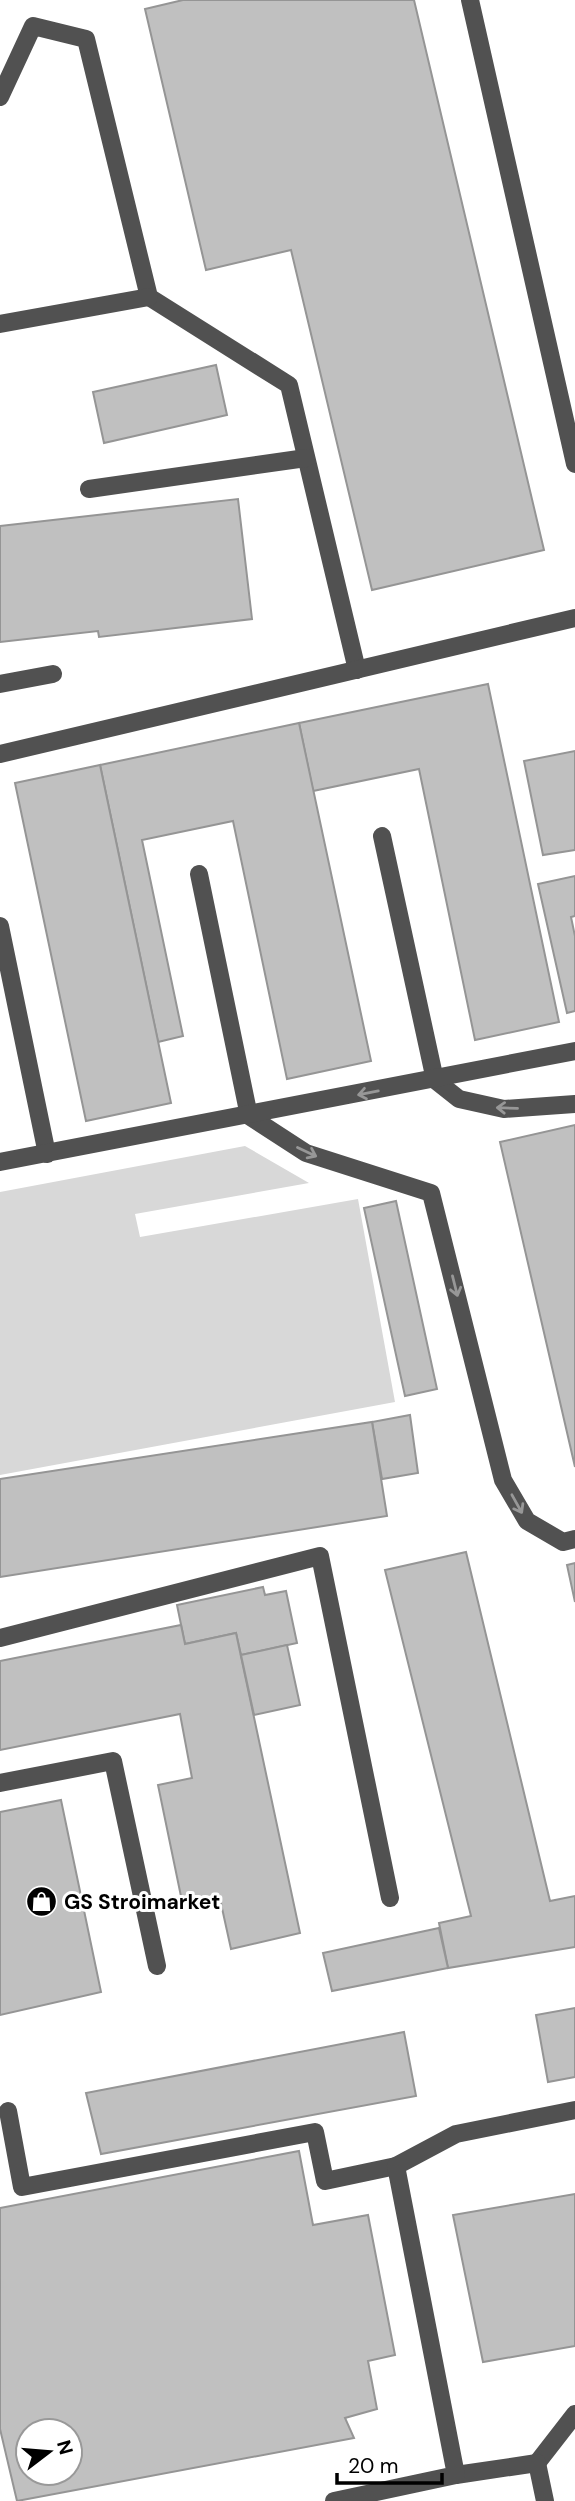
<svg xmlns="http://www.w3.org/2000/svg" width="575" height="2501" font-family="'DM Sans',sans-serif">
  <rect width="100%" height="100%" fill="#fff"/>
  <polygon fill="#d8d8d8" points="245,1146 309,1183 135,1214 140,1237 358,1199 395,1402 0,1475 0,1192"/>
  <g fill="#c0c0c0" stroke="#959595" stroke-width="2" fill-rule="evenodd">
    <polygon points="183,0 414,0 544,550 372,590 291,250 206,270 145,9"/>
    <polygon points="216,365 227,415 104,443 93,392"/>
    <polygon points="238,499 252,619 99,637 98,631 0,642 0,526"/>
    <polygon points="488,684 559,1022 475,1040 419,769 313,791 299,723"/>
    <polygon points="299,723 371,1061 287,1079 233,821 142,840 183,1036 158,1042 100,765"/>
    <polygon points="575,751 575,850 543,855 524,761"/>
    <polygon points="100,765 171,1103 86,1121 15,783"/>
    <polygon points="575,876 575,916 571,917 575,936 575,1011 567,1013 538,884"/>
    <polygon points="575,1125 575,1467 500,1142"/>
    <polygon points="396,1201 437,1389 405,1396 364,1208"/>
    <polygon points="410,1415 418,1473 382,1479 372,1422"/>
    <polygon points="372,1422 387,1516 0,1577 0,1479"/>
    <polygon points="466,1552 550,1901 575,1896 575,1947 448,1968 439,1923 471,1916 385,1570"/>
    <polygon points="575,1563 575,1602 567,1565"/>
    <polygon points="263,1587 265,1595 286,1591 297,1643 241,1655 236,1633 185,1644 177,1605"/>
    <polygon points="181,1625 185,1644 236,1633 300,1933 231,1949 220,1899 183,1906 158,1785 192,1778 180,1714 0,1750 0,1661"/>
    <polygon points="287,1645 300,1705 254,1715 241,1655"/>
    <polygon points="61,1800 101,1992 0,2015 0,1812"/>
    <polygon points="439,1928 448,1968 332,1991 323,1953"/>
    <polygon points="575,2008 575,2077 548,2082 536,2015"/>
    <polygon points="404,2032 416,2096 101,2154 86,2093"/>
    <path d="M 299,2151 L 313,2225 L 368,2215 L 395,2355 L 368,2361 L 377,2409 L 345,2418 L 354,2438 L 17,2501 L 0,2429 L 0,2208 ZM 28,2431 L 70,2431 L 70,2473 L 28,2473 Z"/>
    <polygon points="575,2194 575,2346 483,2362 453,2215"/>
  </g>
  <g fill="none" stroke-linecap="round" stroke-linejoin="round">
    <g stroke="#515151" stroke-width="18">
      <polyline points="470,0 575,464"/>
      <polyline points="0,97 33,26 86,39 149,297 289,385 357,670"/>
      <polyline points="0,324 149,297"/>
      <polyline points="89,489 306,458"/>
      <polyline points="0,684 53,674"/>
      <polyline points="0,754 575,618"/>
      <polyline points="382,836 435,1080 459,1099 504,1109 575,1104"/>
      <polyline points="199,874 249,1116 306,1153 431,1193 503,1480 527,1521 563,1542 575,1539"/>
      <polyline points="0,926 47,1154"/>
      <polyline points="0,1162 575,1051"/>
      <polyline points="0,1638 320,1556 390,1898"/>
      <polyline points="0,1783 113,1761 157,1966"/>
      <polyline points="8,2111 22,2187 315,2132 325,2181 396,2166"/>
      <polyline points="537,2463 575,2414"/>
      <polyline points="456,2475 537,2463 545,2501"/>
      <polyline points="334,2501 456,2475 396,2166 456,2134 575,2110"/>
    </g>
  </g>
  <defs><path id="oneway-shaft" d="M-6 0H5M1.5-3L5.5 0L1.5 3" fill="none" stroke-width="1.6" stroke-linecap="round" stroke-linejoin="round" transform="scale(1.75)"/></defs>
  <g stroke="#979797">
    <use href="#oneway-shaft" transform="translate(368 1093) rotate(169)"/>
    <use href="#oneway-shaft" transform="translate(507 1108) rotate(-178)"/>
    <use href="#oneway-shaft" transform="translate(307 1152) rotate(25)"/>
    <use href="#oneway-shaft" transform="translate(455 1286) rotate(76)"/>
    <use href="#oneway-shaft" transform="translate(517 1504) rotate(61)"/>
  </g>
  <defs>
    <symbol id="shop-disc" viewBox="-11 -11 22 22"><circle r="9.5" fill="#000" stroke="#fff"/><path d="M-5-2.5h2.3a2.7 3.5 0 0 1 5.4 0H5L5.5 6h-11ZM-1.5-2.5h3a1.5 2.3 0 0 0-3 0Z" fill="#fff"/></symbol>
  </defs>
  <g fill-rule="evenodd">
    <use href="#shop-disc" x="24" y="1884" width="35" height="35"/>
  </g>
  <g text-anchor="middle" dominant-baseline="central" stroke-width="6" stroke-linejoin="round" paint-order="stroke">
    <g font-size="21" font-weight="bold" fill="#000" stroke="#fff" text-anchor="start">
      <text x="64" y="1902">GS Stroimarket</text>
    </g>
  </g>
  <g transform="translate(49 2452) rotate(74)"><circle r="33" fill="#ffffff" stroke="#999999" stroke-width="2"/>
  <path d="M0-5L12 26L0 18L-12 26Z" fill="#000000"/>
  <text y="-10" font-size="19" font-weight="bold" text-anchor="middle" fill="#000000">N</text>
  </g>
  <path d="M337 2473v10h105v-10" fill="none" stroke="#000000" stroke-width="3.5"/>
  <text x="348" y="2473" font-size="21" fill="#000000" stroke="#ffffff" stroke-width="5" paint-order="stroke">20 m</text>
</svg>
